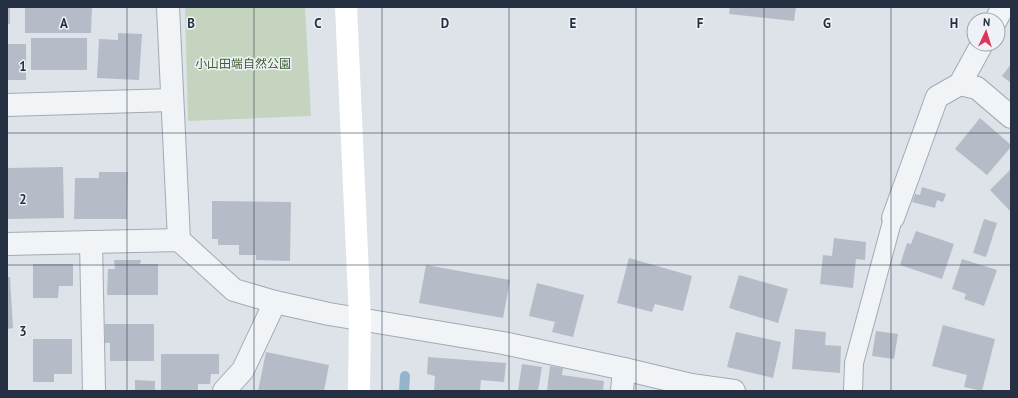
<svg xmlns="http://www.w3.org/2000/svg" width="1018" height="398" font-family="'PT Sans','Noto Sans JP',sans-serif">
  <rect width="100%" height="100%" fill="#dee3e9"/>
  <polygon fill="#c5d4be" points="185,7 305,7 311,116 188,121"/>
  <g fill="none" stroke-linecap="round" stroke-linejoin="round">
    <polyline stroke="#95b4ce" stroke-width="10" points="404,391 405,376"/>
  </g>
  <g fill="#b5bcc7">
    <rect x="7" y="7" width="3" height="17"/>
    <polygon points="25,7 92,7 91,33 25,33"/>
    <polygon points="730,7 796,7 794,21 729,14"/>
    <polygon points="118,33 142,34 139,80 97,78 99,39 118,40"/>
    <rect x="31" y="38" width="56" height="32"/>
    <rect x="7" y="44" width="19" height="36"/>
    <polygon points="1011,64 1011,83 1002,76"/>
    <polygon points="980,118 1011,145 1011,147 987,175 955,149"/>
    <polygon points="63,167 64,218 7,219 7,168"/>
    <polygon points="1011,169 1011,212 990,190"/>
    <polygon points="99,172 128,172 127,219 74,219 75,178 99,178"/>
    <polygon points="922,187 946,194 943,202 937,200 935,208 912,202 915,194 920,195"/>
    <polygon points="212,201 291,202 290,261 256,260 256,255 239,255 239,245 218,245 218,239 212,239"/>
    <polygon points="984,219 997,223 986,257 973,253"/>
    <polygon points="916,231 954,244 942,279 900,265 907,243 911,244"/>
    <polygon points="834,238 866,242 865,260 856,259 853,288 820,284 823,255 832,256"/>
    <polygon points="629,258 692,276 683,311 655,304 652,312 617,303"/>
    <polygon points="962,259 997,270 984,306 964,299 966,294 952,289"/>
    <polygon points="114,260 141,260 140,264 158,264 158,295 107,295 108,269 115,269"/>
    <polygon points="33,264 73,264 73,286 59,286 58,298 33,298"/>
    <polygon points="426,265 510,280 503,318 419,303"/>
    <polygon points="739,275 788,289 778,323 729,308"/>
    <polygon points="7,277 10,277 13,328 7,329"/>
    <polygon points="537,283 584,295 573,337 552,332 555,322 529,316"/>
    <polygon points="105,324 154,324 154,361 110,361 110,343 105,343"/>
    <polygon points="943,325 995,339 982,391 964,387 967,375 932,366"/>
    <polygon points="795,329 826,332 825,345 841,346 840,373 792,369"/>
    <polygon points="876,331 898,334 894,359 872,356"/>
    <polygon points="736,332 781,342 773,378 727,367"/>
    <polygon points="33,339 72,339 72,374 54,374 54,382 33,382"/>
    <polygon points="266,352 329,365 324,391 258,391"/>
    <polygon points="161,354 219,354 219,374 211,374 210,384 198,384 198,391 161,391"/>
    <polygon points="428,357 506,363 504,382 481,380 480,391 434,391 435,376 427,374"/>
    <polygon points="522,364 542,367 538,391 518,391"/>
    <polygon points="550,366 563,368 562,375 604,381 603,391 547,391"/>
    <polygon points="135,380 155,381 155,391 135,391"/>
  </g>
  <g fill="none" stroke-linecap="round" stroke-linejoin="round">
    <defs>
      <polyline id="lane" points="853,391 854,363 893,218"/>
      <g id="street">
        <polyline points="168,7 179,240"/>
        <polyline points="996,20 1003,7"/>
        <polyline points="960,84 977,88 1011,117"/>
        <polyline points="7,105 172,100"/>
        <polyline points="893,218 937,97 960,84 982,44"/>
        <polyline points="91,242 94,391"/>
        <polyline points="7,244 179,240 234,290 275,302 329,314 503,343 624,369 691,385 734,391"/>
        <polyline points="224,391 243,370 275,302"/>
        <polyline points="622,391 624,369"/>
      </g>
    </defs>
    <use href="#lane" stroke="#a3aab4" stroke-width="20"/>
    <use href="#street" stroke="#a3aab4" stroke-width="24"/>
    <use href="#lane" stroke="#f1f4f7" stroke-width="18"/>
    <use href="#street" stroke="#f1f4f7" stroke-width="22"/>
    <polyline stroke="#fff" stroke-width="22" points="346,7 360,319 359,391"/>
  </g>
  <path fill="none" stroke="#253142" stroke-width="1" stroke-opacity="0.55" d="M 127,7 L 127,391M 254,7 L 254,391M 382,7 L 382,391M 509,7 L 509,391M 636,7 L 636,391M 764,7 L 764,391M 891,7 L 891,391M 7,133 L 1011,133M 7,265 L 1011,265"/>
  <g text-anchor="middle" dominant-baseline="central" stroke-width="3" stroke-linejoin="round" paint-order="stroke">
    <g font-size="12" fill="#3d5f31" stroke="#eef2f7">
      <text x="243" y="63">小山田端自然公園</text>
    </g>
  </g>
  <g font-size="13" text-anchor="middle" font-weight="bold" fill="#253142" stroke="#eef2f7" stroke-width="3" stroke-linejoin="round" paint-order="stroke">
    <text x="64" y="28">A</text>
    <text x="191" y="28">B</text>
    <text x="318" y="28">C</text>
    <text x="445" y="28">D</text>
    <text x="573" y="28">E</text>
    <text x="700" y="28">F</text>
    <text x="827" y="28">G</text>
    <text x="954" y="28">H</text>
    <text x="23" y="71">1</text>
    <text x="23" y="204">2</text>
    <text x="23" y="336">3</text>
  </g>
  <rect width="1018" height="398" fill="none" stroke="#253142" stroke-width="16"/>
  <g transform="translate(986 32) rotate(4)"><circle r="19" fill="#eef2f7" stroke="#9ea5af"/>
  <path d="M0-3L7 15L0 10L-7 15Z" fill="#dd3458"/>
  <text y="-6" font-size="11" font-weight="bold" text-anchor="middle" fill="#253142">N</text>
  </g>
</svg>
